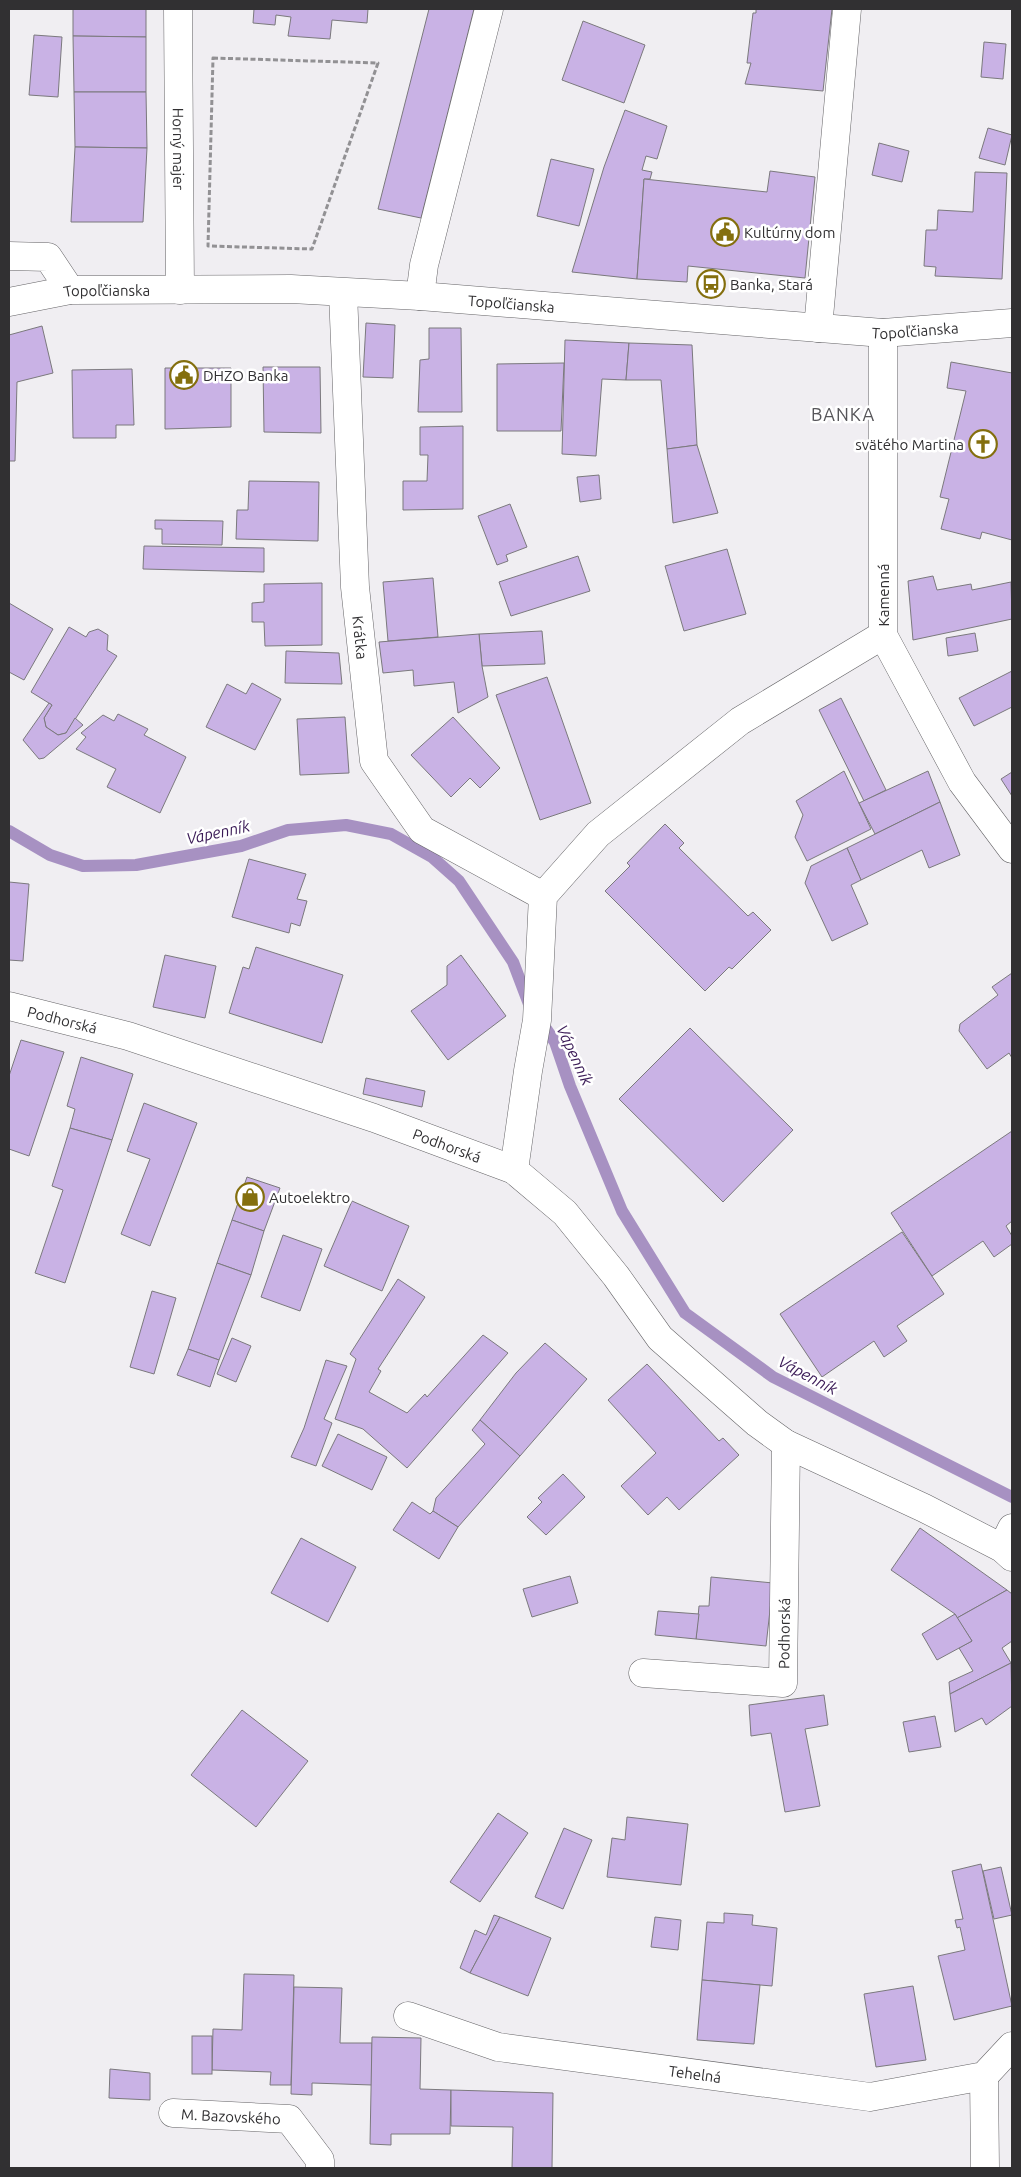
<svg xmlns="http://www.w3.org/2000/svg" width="1021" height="2177" font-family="Ubuntu,sans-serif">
  <rect width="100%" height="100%" fill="#f0eef2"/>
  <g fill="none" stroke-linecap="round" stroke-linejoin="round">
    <polyline stroke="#a791c2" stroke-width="12" points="9,831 50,855 83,866 136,865 241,846 288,830 346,825 391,834 432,857 459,881 513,962 529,1004 555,1042 570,1086 622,1211 685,1313 773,1377 1012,1497"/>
  </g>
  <g fill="#c9b2e5" stroke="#7b797d">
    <polygon points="73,9 146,9 146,37 73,36"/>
    <polygon points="254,9 368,9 367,23 332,20 330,39 288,36 291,17 276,15 275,25 253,23"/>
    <polygon points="429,9 474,9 421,218 378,209"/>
    <polygon points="756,9 832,9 823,91 745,84 751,63 747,63 753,13 756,13"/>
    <polygon points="583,21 645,45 624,103 562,80"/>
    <polygon points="34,35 62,37 58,97 29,95"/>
    <polygon points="73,36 146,37 146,92 74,92"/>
    <polygon points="984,42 1006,44 1003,79 981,77"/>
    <polygon points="74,92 146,92 147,148 75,147"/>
    <polygon points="625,110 667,126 657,159 646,156 642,170 652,172 650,179 644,179 637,279 572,272 604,167"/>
    <polygon points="988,128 1012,135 1005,165 979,158"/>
    <polygon points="879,143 909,151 902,182 872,175"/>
    <polygon points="75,147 147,148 143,222 71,222"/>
    <polygon points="551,159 594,169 579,226 537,216"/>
    <polygon points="770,171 815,177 805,278 688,266 687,282 637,279 644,179 767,192"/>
    <polygon points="975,172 1007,173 1002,279 935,276 936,267 924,266 926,230 937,230 938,210 973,212"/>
    <polygon points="366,323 395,325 393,378 363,377"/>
    <polygon points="42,326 53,373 17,382 15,461 9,461 9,335"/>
    <polygon points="429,328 461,328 462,412 418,412 420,360 429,359"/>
    <polygon points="565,340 629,343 626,380 602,379 596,456 562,454"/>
    <polygon points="629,343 692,345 697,445 667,449 661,380 626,380"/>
    <polygon points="951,362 1012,373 1012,540 982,532 980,539 941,529 949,499 940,497 966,391 947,388"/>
    <polygon points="564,363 561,431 497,431 497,364"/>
    <polygon points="263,367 320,367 321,433 264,432"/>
    <polygon points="165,368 231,368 231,427 165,429"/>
    <polygon points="132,369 134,425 116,425 116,438 73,438 72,370"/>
    <polygon points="463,426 463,509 403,510 403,481 427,481 428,455 420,455 420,427"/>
    <polygon points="697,445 718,513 673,523 667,449"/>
    <polygon points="599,475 601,499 580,502 577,477"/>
    <polygon points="249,481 319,482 318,541 236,539 237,510 248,510"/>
    <polygon points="510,504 527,547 506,555 508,561 497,565 478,516"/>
    <polygon points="155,520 223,521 222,545 162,544 162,529 155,529"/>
    <polygon points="144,546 264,548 264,572 143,569"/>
    <polygon points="727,549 746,614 684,631 665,566"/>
    <polygon points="578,556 590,591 511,616 499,582"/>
    <polygon points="933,576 937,590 971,584 972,590 1011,582 1012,619 913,640 908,581"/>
    <polygon points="433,578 438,637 388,641 383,582"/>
    <polygon points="322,583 322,645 265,646 264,622 252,622 252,603 264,602 264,584"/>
    <polygon points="9,603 53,629 24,680 9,672"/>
    <polygon points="69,627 86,637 89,632 98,629 108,635 107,650 117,656 66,733 58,735 46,727 44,718 52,705 31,692"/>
    <polygon points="542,631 545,664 482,666 479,634"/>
    <polygon points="975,633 978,651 948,656 946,638"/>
    <polygon points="479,634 482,666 488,697 458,713 454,682 414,686 413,670 383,673 379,642"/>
    <polygon points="286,651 339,653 342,684 285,683"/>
    <polygon points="1012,671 1012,707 974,726 959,698"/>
    <polygon points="547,677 591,803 540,820 496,695"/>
    <polygon points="252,683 281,699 255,750 206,727 227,684 246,694"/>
    <polygon points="841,698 886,790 864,801 819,710"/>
    <polygon points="49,703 52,705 44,718 46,727 58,735 66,733 75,718 83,725 44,758 39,759 23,740"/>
    <polygon points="118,714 148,729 144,735 186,757 160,813 107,787 116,769 76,749 86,737 81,733 103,715 114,721"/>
    <polygon points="345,717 349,773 300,775 297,719"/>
    <polygon points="453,717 500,768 480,788 470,778 451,797 411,755"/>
    <polygon points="844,771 871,829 807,861 795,837 803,815 796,801"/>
    <polygon points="928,771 940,802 875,834 859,803"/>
    <polygon points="1012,772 1012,796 1001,779"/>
    <polygon points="940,802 960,855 929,868 922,850 861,880 847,848"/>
    <polygon points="665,824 684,843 679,848 748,916 753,912 771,930 732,969 729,967 705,991 605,891 630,866 627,863"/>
    <polygon points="847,848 861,880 851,885 868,924 832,941 805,883 811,866"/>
    <polygon points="249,859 306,874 297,899 307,901 300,926 291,923 289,933 232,917"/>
    <polygon points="9,882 29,884 23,961 9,960"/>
    <polygon points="256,947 343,975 322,1043 229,1013 243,967 249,969"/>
    <polygon points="165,955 216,966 205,1018 153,1007"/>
    <polygon points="461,955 506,1016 448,1060 411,1011 447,985 447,966"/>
    <polygon points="1012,973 1012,1058 1009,1053 987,1069 959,1031 960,1024 998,995 992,987"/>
    <polygon points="690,1028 793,1130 723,1202 619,1099"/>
    <polygon points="21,1040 64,1052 29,1156 9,1149 9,1076"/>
    <polygon points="81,1057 133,1074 112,1140 70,1128 75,1109 67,1106"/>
    <polygon points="366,1078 425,1091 422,1107 363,1094"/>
    <polygon points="144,1103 197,1123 150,1246 121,1234 150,1159 127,1151"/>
    <polygon points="70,1128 112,1140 65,1283 35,1273 63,1190 52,1186"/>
    <polygon points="1012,1131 1012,1221 1006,1226 1012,1236 1012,1244 994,1257 983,1241 932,1276 891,1213"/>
    <polygon points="247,1177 280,1188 264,1231 232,1220"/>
    <polygon points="352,1201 409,1226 382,1291 324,1266"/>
    <polygon points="232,1220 264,1231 251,1275 217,1263"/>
    <polygon points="902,1232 944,1294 897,1326 907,1341 884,1357 874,1341 822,1377 780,1314"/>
    <polygon points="283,1235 322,1249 300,1311 261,1297"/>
    <polygon points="217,1263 251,1275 219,1360 188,1349"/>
    <polygon points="398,1279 425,1297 378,1369 381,1371 369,1392 407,1413 425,1394 427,1397 483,1335 508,1353 407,1468 363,1429 335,1419 356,1359 350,1354"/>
    <polygon points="152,1291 176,1298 154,1374 130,1367"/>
    <polygon points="232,1338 251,1346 236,1382 217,1374"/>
    <polygon points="545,1343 587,1379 520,1456 480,1420 516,1373"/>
    <polygon points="188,1349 219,1360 210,1387 177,1375"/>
    <polygon points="326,1360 347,1366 324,1419 332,1423 316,1466 291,1457 304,1428"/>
    <polygon points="647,1364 719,1441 723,1438 739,1455 679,1510 667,1497 648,1515 621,1486 656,1453 608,1400"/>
    <polygon points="480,1420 520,1456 458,1527 433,1511 436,1498 485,1444 472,1430"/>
    <polygon points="338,1434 387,1457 372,1490 322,1466"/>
    <polygon points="563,1474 585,1497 546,1535 527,1517 542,1502 538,1498"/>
    <polygon points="412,1502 430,1514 433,1511 458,1527 439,1559 393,1530"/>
    <polygon points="920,1528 1007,1590 957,1618 955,1614 891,1570"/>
    <polygon points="301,1538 356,1567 328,1622 271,1593"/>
    <polygon points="570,1576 578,1603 532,1617 523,1589"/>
    <polygon points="711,1577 773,1583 766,1646 696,1639 699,1606 709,1606"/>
    <polygon points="1007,1590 1012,1594 1012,1641 1002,1648 1011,1663 950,1694 949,1682 973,1671 959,1648 972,1641 957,1618"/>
    <polygon points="658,1611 699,1614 696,1639 655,1635"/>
    <polygon points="955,1614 972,1641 937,1660 922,1634"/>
    <polygon points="1011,1663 1012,1706 986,1725 982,1718 955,1732 950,1694"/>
    <polygon points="824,1695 828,1725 805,1729 820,1806 785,1812 771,1733 751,1736 749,1705"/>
    <polygon points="242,1710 308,1761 256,1827 191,1775"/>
    <polygon points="935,1716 941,1747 909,1752 903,1722"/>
    <polygon points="498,1813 528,1833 480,1902 450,1882"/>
    <polygon points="627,1817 688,1824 681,1885 607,1877 612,1838 625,1840"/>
    <polygon points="564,1828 592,1840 563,1909 535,1897"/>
    <polygon points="981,1864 1012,2006 954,2020 938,1956 965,1950 960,1927 957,1928 955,1920 963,1919 952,1871"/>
    <polygon points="1001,1867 1012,1915 994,1919 983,1871"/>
    <polygon points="724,1913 753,1915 752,1925 777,1928 772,1986 702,1980 707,1922 724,1923"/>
    <polygon points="494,1915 500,1917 470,1973 460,1968 475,1930 486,1935"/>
    <polygon points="500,1917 551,1938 528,1996 470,1973"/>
    <polygon points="655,1917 681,1920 678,1950 651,1947"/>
    <polygon points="244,1974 294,1975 291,2085 270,2085 271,2072 212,2070 213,2029 242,2030"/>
    <polygon points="702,1980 760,1985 754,2044 697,2040"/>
    <polygon points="913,1986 926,2060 876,2067 864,1994"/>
    <polygon points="294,1987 342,1988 340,2043 372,2043 372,2085 312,2083 312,2095 291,2094"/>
    <rect x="192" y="2036" width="20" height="38"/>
    <polygon points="372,2037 421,2038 420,2089 451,2090 450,2134 391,2134 391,2145 370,2144"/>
    <polygon points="110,2069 150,2073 150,2100 109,2098"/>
    <polygon points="451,2090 553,2093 552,2168 512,2168 513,2127 451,2126"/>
  </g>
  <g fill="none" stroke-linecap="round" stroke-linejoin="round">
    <defs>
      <g id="street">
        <path id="s1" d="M 178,9 L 180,290"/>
        <polyline points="9,256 48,257 70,290"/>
        <path id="s2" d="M 343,293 L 355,587 L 374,761 L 422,830 L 543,896"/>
        <polyline points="420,296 424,265 489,9"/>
        <polyline points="818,328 847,9"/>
        <polyline points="883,333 883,635 962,782 1012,849"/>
        <path id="s3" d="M 9,1006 L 128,1036 L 374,1118 L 514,1170 L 565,1213 L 616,1276 L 660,1338 L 757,1423 L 786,1444 L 924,1508 L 1002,1548 L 1012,1557"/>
        <polyline points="514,1170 528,1071 537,1020 543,896 598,834 740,721 883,635"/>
        <polyline points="1002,1548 1012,1528"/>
        <path id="s4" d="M 643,1673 L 783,1683 L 786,1444"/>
        <path id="s5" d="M 408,2016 L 498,2047 L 870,2097 L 984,2076 L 1012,2046"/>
        <polyline points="984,2076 985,2168"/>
        <path id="s6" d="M 173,2113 L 289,2119 L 320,2160 L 320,2168"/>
      </g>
      <g id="secondary">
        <path id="s7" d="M 9,302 L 70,290 L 291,289 L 420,296 L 883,333 L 1012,323"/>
      </g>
    </defs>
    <use href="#street" stroke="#656467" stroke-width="29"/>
    <use href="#secondary" stroke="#656467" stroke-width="29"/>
    <polygon stroke="#929194" stroke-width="3" stroke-dasharray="5 2.5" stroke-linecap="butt" points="213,58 378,63 312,249 208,246"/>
    <use href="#street" stroke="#fff" stroke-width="28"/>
    <use href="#secondary" stroke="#fff" stroke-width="28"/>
  </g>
  <defs>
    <symbol id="civic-ring" viewBox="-11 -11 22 22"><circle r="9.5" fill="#fff" stroke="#846f0e" stroke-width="1.5"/><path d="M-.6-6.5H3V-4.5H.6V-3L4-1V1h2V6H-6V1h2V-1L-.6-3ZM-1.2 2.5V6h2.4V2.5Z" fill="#846f0e"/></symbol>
    <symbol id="bus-ring" viewBox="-11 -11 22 22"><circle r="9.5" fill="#fff" stroke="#846f0e" stroke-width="1.5"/><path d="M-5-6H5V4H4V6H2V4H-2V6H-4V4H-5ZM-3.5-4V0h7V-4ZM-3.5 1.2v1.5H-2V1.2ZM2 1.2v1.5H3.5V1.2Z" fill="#846f0e"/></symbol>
    <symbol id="church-ring" viewBox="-11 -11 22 22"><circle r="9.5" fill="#fff" stroke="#846f0e" stroke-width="1.5"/><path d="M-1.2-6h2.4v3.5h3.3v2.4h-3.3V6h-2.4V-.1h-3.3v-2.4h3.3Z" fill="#846f0e"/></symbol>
    <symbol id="shop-ring" viewBox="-11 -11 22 22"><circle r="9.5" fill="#fff" stroke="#846f0e" stroke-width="1.5"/><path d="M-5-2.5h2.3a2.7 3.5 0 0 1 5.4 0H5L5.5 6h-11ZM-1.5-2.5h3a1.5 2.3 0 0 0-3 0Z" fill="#846f0e"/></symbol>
  </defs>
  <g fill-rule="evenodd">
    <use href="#civic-ring" x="709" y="216" width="32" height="32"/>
    <use href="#bus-ring" x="695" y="268" width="32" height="32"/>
    <use href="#civic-ring" x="168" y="359" width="32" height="32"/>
    <use href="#church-ring" x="967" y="428" width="32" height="32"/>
    <use href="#shop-ring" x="234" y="1181" width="32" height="32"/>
  </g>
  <g text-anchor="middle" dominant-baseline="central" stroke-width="5" stroke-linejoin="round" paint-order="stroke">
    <g font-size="15" fill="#313032" stroke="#fff">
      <text stroke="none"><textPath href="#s1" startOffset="140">Horný majer</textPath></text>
      <text stroke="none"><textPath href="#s7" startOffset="99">Topoľčianska</textPath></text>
      <text stroke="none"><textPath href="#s7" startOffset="504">Topoľčianska</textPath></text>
      <text stroke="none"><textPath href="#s7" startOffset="909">Topoľčianska</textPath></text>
      <text transform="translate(883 595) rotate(-90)">Kamenná</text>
      <text stroke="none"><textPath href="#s2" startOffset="345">Krátka</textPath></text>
      <text stroke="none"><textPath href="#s3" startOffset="55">Podhorská</textPath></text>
      <text stroke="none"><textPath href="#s3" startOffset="460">Podhorská</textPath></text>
      <text stroke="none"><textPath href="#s4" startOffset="190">Podhorská</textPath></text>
      <text stroke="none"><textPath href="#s5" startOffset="294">Tehelná</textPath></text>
      <text stroke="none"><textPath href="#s6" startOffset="58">M. Bazovského</textPath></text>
    </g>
    <g font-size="15" fill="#313032" stroke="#fff" text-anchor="start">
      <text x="744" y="232">Kultúrny dom</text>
      <text x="730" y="284">Banka, Stará</text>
      <text x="203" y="375">DHZO Banka</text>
      <text x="964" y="444" text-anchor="end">svätého Martina</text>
      <text x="269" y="1197">Autoelektro</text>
    </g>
    <g font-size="16" font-style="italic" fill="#3a1a56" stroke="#fff">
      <text transform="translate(218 832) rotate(-12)">Vápenník</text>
      <text transform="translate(575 1055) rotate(65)">Vápenník</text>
      <text transform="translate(808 1375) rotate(28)">Vápenník</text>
    </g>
    <g font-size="18" letter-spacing="1" fill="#565559" stroke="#fff">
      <text x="843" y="414">BANKA</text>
    </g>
  </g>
  <rect width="1021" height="2177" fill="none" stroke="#313032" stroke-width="20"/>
</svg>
